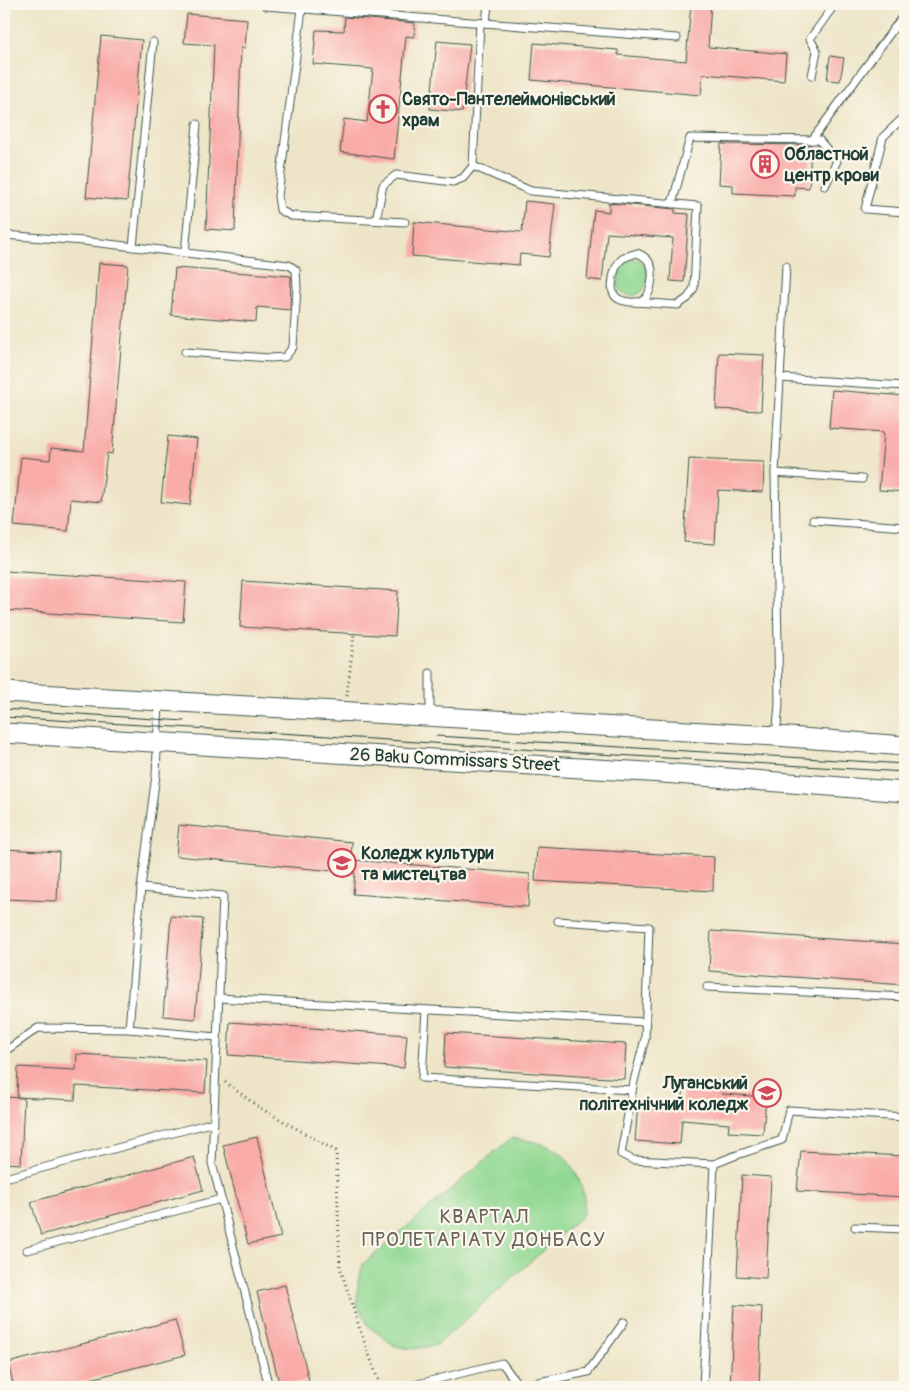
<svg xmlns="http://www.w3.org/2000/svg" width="909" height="1391" font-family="Pangolin,sans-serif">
  <rect width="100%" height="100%" fill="#fbf7ec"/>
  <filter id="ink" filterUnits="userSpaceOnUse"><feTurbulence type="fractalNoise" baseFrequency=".02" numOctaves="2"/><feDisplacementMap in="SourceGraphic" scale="10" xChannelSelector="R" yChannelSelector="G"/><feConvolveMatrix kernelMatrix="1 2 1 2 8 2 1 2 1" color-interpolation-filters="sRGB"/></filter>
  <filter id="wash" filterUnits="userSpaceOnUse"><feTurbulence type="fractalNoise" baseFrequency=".0096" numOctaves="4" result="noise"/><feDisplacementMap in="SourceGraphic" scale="20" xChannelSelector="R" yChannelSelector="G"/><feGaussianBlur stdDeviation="1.12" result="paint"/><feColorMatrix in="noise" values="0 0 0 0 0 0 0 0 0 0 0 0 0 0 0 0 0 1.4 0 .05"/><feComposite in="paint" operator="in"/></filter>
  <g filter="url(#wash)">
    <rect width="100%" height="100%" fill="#eee5c8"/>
    <g fill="#91d892" stroke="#588a63">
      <path d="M 633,259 C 659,261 648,307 623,293 C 614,288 618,266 626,261 C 626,261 632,259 633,259 Z"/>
      <path d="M 511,1138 C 526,1140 542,1142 556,1150 C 570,1158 583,1183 584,1199 C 585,1204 583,1210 583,1215 L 437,1345 L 413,1349 L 395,1346 L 369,1327 L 357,1304 L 358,1281 L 363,1264 Z"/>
    </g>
    <g id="blocks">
      <g fill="#f9aba7">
        <polygon points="691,4 711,4 708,47 786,54 784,81 703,74 701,95 531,80 534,43 618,50 618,55 686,61"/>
        <polygon points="187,14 247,19 245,48 241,48 235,231 206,229 214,45 184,43"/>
        <polygon points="345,17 415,23 414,37 406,36 394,159 340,152 344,119 367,122 373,69 313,64 316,30 344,31"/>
        <polygon points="101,36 142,40 127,201 86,197"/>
        <polygon points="437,41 470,44 462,112 430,109"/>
        <polygon points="830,56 844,58 840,81 827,80"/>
        <polygon points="721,144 811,145 809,188 795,187 795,196 733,193 733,185 719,184"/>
        <polygon points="525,201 555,204 549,257 520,254 519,265 412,256 414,222 522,232"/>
        <polygon points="609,203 675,209 675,213 689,214 684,282 670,281 673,238 607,233 602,281 587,279 594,210 609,212"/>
        <polygon points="99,263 128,265 112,454 107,453 101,502 71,499 68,531 14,526 21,457 50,460 51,448 84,451"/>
        <polygon points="175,268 291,276 290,310 257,307 256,322 171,315"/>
        <polygon points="719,353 764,355 761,411 716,409"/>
        <polygon points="832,390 905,396 905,492 879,490 884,432 829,428"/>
        <polygon points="168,436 197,439 190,505 161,502"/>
        <polygon points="689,459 764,462 763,492 718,490 715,544 684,542"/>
        <polygon points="4,571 186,582 183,622 4,610"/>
        <polygon points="243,581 398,591 395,636 240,627"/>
        <polygon points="179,825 352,842 351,860 530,874 528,907 353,894 355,873 176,856"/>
        <polygon points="537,847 714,857 713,891 535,881"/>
        <polygon points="4,849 59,852 57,901 4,899"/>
        <polygon points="171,916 203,919 195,1019 163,1016"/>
        <polygon points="711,931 905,944 905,985 709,971"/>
        <polygon points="230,1022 407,1035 404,1068 228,1055"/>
        <polygon points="446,1033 626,1044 624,1079 444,1067"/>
        <polygon points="77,1054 207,1061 205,1093 76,1086 75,1100 17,1097 18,1067 76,1070"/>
        <polygon points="684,1081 723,1085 722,1094 766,1097 763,1134 728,1132 729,1124 682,1120 680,1144 635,1141 638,1103 682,1107"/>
        <polygon points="4,1097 24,1098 21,1164 4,1163"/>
        <polygon points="257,1137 281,1237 248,1244 223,1145"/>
        <polygon points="801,1151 905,1156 905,1197 797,1191"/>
        <polygon points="194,1157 203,1190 41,1235 31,1202"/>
        <polygon points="742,1175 771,1177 766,1278 737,1276"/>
        <polygon points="285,1285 309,1380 280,1387 257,1292"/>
        <polygon points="734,1305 762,1307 759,1387 730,1387"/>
        <polygon points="175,1320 185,1355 59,1387 14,1387 8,1363"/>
      </g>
    </g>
  </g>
  <g filter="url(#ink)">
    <use href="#blocks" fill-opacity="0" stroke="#3e564a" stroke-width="1"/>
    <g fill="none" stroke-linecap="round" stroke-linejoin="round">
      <defs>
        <g id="lane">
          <polyline points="266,4 266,6 677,38"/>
          <polyline points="302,9 278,196 280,210 291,216 405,222"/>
          <polyline points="486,23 488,4"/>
          <polyline points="812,76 817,51 810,39 835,4"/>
          <polyline points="905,116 883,137 865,209 905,212"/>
          <polyline points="812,140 905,13"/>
          <polyline points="473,166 531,191 698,206 694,288 688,298 678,305 635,302"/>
          <polyline points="672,204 690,138 819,140 837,161 825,186"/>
          <polyline points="376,220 383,185 396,175 453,182 463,178 473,166 480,23"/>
          <polyline points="4,235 83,241 289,265 296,270 297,288 293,347 285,357 270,358 185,352"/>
          <polyline points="133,247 153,42"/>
          <polyline points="185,253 197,124"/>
          <path d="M 637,253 C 642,255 646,257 649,262 C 655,270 652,296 642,301 C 639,303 634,302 630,302 C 625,301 620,301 616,297 C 608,290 614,265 622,259 C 627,256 631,255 637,253 Z"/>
          <polyline points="780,378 905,386"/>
          <polyline points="775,473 862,479"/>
          <polyline points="813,520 905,527"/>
          <polyline points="159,701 156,775 141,888 223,896 212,1163 269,1387"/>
          <polyline points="430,716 430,673"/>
          <polyline points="776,736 779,704 775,473 786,266"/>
          <polyline points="558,921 649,927 645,1039 634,1081 621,1154 633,1160 714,1164"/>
          <polyline points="707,987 905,997"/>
          <polyline points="219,998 645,1022"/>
          <polyline points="426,1010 422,1078 632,1090"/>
          <polyline points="129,1029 141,888"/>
          <polyline points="4,1052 38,1028 129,1029 217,1037"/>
          <polyline points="9,1177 214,1122"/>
          <polyline points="855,1227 905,1229"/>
          <polyline points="27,1250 221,1199"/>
          <polyline points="406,1387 502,1363 519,1386 588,1372 624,1322"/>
          <polyline points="703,1387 714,1164 734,1156 782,1140 789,1110 905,1117"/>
        </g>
        <g id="secondary">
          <polyline points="4,692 776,736 905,746"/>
          <polyline points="4,733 663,773 905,792"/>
        </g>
      </defs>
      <use href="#lane" stroke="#3e564a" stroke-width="9"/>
      <use href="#secondary" stroke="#3e564a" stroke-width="21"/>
      <g stroke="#3e564a" stroke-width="3" stroke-dasharray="1 4" stroke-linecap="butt">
        <polyline points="347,696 354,634"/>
        <polyline points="225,1082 260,1108 336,1151 340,1267 361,1333 381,1387"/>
      </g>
      <use href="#lane" stroke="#fff" stroke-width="7"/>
      <use href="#secondary" stroke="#fff" stroke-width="19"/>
      <g stroke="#1f3d34" stroke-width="1">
        <polyline points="4,709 184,721"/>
        <polyline points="4,717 313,735 565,752 905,772"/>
        <polyline points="436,736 905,764"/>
      </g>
    </g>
  </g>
  <defs>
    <symbol id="church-ring" viewBox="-11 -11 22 22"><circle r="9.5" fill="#fbf7ec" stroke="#d1495b" stroke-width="1.5"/><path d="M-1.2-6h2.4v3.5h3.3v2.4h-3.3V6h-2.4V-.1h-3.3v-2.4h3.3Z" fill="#d1495b"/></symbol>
    <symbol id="building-ring" viewBox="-11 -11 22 22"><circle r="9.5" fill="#fbf7ec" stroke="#d1495b" stroke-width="1.5"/><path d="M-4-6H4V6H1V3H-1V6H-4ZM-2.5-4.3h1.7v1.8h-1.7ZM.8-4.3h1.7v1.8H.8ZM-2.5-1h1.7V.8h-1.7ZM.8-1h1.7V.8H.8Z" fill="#d1495b"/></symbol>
    <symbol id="university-ring" viewBox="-11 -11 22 22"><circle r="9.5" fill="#fbf7ec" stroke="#d1495b" stroke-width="1.5"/><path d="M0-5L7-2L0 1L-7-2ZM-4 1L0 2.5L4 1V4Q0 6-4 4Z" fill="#d1495b"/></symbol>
  </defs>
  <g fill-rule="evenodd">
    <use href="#church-ring" x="367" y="93" width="32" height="32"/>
    <use href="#building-ring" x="749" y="148" width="32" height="32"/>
    <use href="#university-ring" x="326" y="847" width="32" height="32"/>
    <use href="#university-ring" x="751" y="1077" width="32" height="32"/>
  </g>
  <g text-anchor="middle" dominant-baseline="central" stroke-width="4.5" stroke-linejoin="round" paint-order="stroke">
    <g font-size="18" font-weight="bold" fill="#1f3d34" stroke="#fbf7ec" text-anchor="start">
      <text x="402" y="99">Свято-Пантелеймонівський<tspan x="402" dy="21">храм</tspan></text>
      <text x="784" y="154">Областной<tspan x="784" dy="21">центр крови</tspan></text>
      <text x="361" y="853">Коледж культури<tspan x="361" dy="21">та мистецтва</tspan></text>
      <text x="748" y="1083" text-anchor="end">Луганський<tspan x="748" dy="21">політехнічний коледж</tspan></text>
    </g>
    <g font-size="18" fill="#1f3d34" stroke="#fbf7ec">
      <text transform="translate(455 760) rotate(3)">26 Baku Commissars Street</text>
    </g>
    <g font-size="20" letter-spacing="1" fill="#6b645c" stroke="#fbf7ec">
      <text x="484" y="1216">КВАРТАЛ<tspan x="484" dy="23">ПРОЛЕТАРІАТУ ДОНБАСУ</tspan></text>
    </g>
  </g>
  <rect width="909" height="1391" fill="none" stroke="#fbf7ec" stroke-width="20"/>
</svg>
